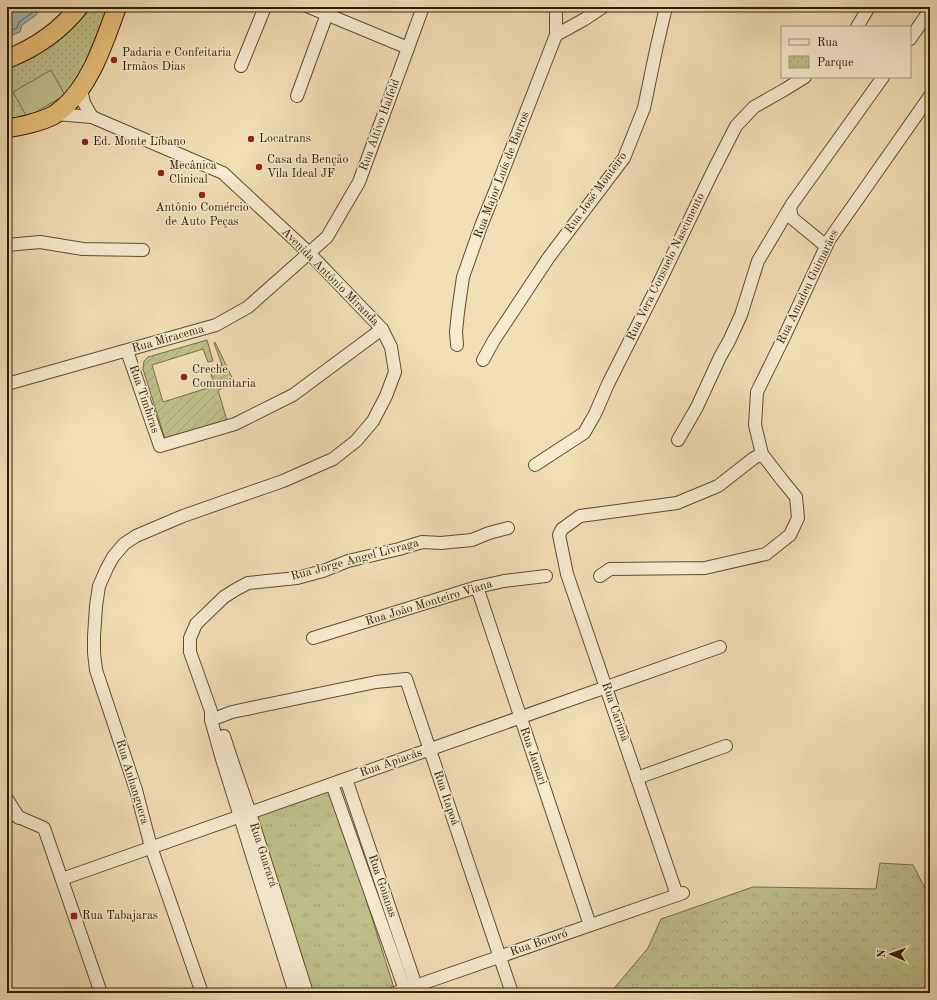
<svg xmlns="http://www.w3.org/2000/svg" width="937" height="1000" font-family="'Old Standard TT',serif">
  <defs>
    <pattern id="grass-tufts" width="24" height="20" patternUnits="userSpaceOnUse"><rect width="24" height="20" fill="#bec08a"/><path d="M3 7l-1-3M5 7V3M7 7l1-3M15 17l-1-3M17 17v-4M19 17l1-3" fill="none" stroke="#a4a475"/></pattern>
    <pattern id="forest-crowns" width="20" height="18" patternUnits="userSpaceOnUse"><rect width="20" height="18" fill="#bec08a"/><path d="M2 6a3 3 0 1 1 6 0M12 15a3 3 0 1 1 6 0" fill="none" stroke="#a4a475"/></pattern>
    <pattern id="park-dots" width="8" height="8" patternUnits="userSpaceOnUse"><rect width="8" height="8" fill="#bec08a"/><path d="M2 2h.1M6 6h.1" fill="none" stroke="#a4a475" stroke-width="1.8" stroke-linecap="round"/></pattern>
    <pattern id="garden-furrows" width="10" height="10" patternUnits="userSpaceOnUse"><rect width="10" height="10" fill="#bec08a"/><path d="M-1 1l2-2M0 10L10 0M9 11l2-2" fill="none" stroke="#a4a475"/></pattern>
  </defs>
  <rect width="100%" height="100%" fill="#f1deb5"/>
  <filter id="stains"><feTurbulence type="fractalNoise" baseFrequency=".005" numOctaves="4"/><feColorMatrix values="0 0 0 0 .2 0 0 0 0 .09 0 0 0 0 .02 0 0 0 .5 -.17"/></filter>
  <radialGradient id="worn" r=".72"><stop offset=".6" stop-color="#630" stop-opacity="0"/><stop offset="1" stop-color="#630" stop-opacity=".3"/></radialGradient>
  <polygon fill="url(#grass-tufts)" stroke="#776e47" points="331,788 394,988 382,993 310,993 253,814"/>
  <polygon fill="url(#forest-crowns)" stroke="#776e47" points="880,863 913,865 930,898 930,993 609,993 616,986 648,948 661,919 753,887 819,888 876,889"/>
  <polygon fill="url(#park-dots)" stroke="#776e47" points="80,7 102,7 105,14 85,63 62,101 26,120 7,119 7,64"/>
  <polygon fill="url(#garden-furrows)" stroke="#776e47" points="207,340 213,361 208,362 203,349 152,365 163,402 214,386 210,369 222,365 214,343 215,342 235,384 218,390 228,424 168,440 164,436 143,369 144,361 148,357"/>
  <polygon fill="#bec08a" stroke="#776e47" points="51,70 65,95 27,117 13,92"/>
  <polygon fill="#9ebab7" stroke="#727b6f" points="11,7 42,7 35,16 22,25 20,32 7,37 7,12"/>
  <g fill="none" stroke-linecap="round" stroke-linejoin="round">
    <polyline stroke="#676b5e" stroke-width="1" points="7,32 17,28 19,22 32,13 37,7"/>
    <defs>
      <g id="minor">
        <polyline points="309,7 408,48"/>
        <polyline points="857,27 869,7"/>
        <polyline points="556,35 585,19 603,7"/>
        <polyline points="910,39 930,10"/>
        <polyline points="241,66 265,7"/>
        <polyline points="81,89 84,103 92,117"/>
        <polyline points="297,96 327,14"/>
        <polyline points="55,114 92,117 223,173 309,253 382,329 391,347 395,372 386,396 373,421 356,441 333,459 283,481 183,516 136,536 124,544 113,557 107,568 99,586 96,606 94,636 94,653 96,670 136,790 151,847 202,993"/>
        <polyline points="790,208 792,218 826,246"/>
        <polyline points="7,245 40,242 83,249 143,250"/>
        <polyline points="457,345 456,332 458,312 463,277 481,226 496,189 556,35 556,7"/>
        <polyline points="127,351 160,446 235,424 293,395 382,329"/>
        <polyline points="483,360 494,340 549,257 624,158 644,108 656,50 666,7"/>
        <polyline points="7,384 216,325 248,307 309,253 327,237 359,182 423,7"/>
        <polyline points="678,440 697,407 720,357 729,341 741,315 758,261 792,204 883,77"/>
        <polyline points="535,465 584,433 595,414 608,384 660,281 712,173 736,126 754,107 784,90 805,77"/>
        <polyline points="600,576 610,569 705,568 766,554 790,535 798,518 796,497 782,480 762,454 755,425 757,392 785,335 829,240 930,96"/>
        <polyline points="477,587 590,925"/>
        <polyline points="313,638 477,587 504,581 546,576"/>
        <polyline points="211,720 232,712 376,682 406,679 512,993"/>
        <polyline points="224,736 231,758 250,813 307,993"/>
        <polyline points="637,778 726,746"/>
        <polyline points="346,779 416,986 415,992"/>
        <polyline points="332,784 405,990 409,993"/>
        <polyline points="7,799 19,818"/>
        <polyline points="7,812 44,828 101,993"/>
        <polyline points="62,879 720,647"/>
        <polyline points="677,895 567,574 559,535 562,529 580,516 677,503 718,486 754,458 762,454"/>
        <polyline points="295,993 222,759 211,720 211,711 190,652 190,638 196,624 224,597 235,590 248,583 297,578 323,571 348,561 399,549 422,542 441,543 472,540 489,533 508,528"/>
        <polyline points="395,993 683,893"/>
      </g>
      <g id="highway">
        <path d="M 7,59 C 35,48 60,31 79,7"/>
        <path d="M 7,128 C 20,127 43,121 54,115 C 57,113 59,111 62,109 C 91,85 104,42 117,7"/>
      </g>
    </defs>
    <use href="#minor" stroke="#604c30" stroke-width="14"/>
    <use href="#highway" stroke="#301c04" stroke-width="20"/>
    <use href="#minor" stroke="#f6eacf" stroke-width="12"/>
    <use href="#highway" stroke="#e8bf7a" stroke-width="18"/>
  </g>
  <g fill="#8f2418" stroke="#f6eacf" stroke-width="1.5">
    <circle cx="114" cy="60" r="4"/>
    <circle cx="251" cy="139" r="4"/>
    <circle cx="85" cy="142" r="4"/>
    <circle cx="259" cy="167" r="4"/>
    <circle cx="161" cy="173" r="4"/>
    <circle cx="202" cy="195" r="4"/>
    <circle cx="184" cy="377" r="4"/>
    <rect x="70" y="912" width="8" height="8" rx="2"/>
  </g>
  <g text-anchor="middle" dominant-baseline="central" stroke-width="3" stroke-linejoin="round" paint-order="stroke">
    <g font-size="12" fill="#301c04" stroke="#f6eacf" text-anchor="start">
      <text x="122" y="53">Padaria e Confeitaria<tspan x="122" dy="14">Irmãos Dias</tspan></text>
      <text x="259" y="139">Locatrans</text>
      <text x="93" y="142">Ed. Monte Líbano</text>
      <text x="267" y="160">Casa da Benção<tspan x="267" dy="14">Vila Ideal JF</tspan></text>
      <text x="169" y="166">Mecânica<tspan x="169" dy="14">Clinical</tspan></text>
      <text x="202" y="208" text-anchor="middle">Antônio Comércio<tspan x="202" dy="14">de Auto Peças</tspan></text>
      <text x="192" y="370">Creche<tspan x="192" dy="14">Comunitaria</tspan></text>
      <text x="82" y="916">Rua Tabajaras</text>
    </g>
    <g font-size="12" fill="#301c04" stroke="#f6eacf">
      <text transform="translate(380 125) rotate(-70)">Rua Altivo Halfeld</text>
      <text transform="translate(502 175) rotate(-69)">Rua Major Luís de Barros</text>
      <text transform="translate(596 193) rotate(-54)">Rua José Monteiro</text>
      <text transform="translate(666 267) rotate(-64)">Rua Vera Consuelo Nascimento</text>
      <text transform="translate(330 277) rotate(45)">Avenida Antônio Miranda</text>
      <text transform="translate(808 287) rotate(-64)">Rua Amadeu Guimarães</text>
      <text transform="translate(168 339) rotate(-16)">Rua Miracema</text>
      <text transform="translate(144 399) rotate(71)">Rua Timbiras</text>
      <text transform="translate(355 560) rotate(-15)">Rua Jorge Angel Livraga</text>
      <text transform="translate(429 603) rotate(-17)">Rua João Monteiro Viana</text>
      <text transform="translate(615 712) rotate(71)">Rua Carimã</text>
      <text transform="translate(533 756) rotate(71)">Rua Jamari</text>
      <text transform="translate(391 763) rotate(-19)">Rua Apiacás</text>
      <text transform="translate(132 782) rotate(73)">Rua Anhanguera</text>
      <text transform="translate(446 798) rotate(71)">Rua Itapoá</text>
      <text transform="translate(263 855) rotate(72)">Rua Guarará</text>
      <text transform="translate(382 886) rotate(71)">Rua Goianas</text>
      <text transform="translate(539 943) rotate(-19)">Rua Bororó</text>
    </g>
  </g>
  <rect width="937" height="1000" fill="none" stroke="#f1deb5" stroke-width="24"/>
  <rect x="8" y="8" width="921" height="984" fill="none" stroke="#301c04" stroke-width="2"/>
  <rect x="12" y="12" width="913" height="976" fill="none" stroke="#301c04"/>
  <rect x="781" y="26" width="130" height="52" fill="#f6eacf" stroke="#a7987e"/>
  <rect x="789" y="39" width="20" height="6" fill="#f6eacf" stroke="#a7987e"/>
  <text x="817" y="46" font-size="12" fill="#301c04">Rua</text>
  <rect x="789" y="56" width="20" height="12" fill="url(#park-dots)" stroke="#a7987e"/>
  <text x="817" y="66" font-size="12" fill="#301c04">Parque</text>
  <g transform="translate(891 954) rotate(272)" stroke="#f6eacf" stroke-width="3" paint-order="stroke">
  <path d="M0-3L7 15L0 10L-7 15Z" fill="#301c04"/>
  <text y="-6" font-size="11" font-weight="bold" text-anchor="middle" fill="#301c04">N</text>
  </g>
  <rect width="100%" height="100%" filter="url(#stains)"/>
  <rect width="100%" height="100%" fill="url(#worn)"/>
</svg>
